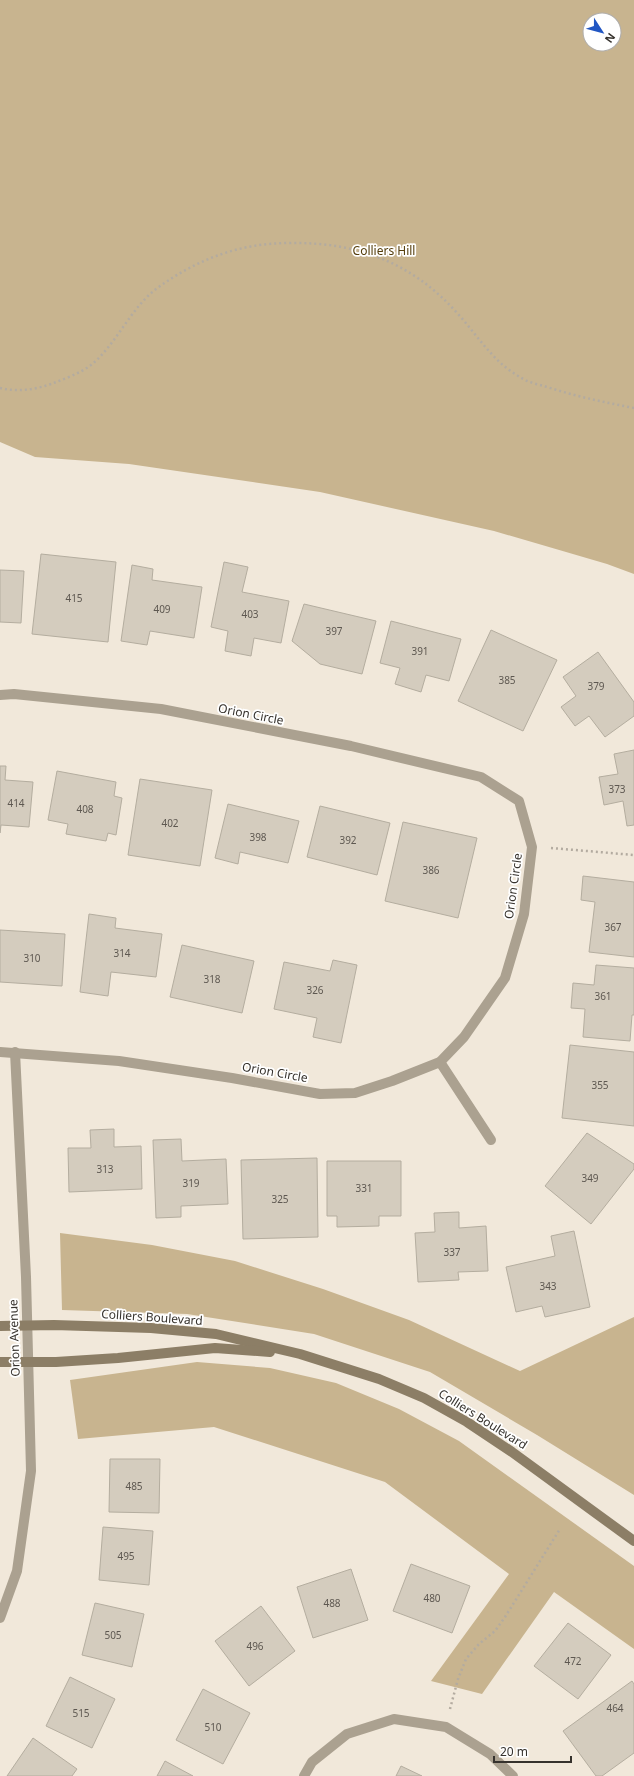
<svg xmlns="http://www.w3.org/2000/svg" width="634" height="1776" font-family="'Noto Sans',sans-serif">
  <rect width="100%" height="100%" fill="#f1e8da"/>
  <g fill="#c8b48f" fill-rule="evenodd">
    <path d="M 0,0 L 634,0 L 634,574 L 607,564 L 494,531 L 320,492 L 129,464 L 35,457 L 0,442 ZM 590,20 L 614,20 L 614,44 L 590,44 Z"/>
    <polygon points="60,1233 152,1245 235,1261 323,1289 409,1320 520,1371 634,1317 634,1495 537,1435 430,1372 314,1334 187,1314 62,1310"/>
    <polygon points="197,1362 270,1368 336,1383 399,1409 459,1441 634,1566 634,1649 554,1592 482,1694 431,1681 509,1574 385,1482 214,1427 78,1439 70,1380"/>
  </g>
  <g fill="#d4ccbe" stroke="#b4ad9f">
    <polygon points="41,554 116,562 108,642 32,634"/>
    <polygon points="224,562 248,567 242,592 289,601 281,643 254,638 251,656 225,651 228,631 211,627"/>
    <polygon points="132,565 153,569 152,580 202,587 194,638 150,631 147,645 121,641"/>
    <polygon points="0,570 24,571 21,623 0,622"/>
    <polygon points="304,604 376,621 362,674 320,664 292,641"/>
    <polygon points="391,621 461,639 449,681 426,675 421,692 395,684 400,668 380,663"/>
    <polygon points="491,630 557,660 523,731 458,701"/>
    <polygon points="598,652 634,702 634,716 605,737 589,716 575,726 561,707 576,696 563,677"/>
    <polygon points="634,750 634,825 627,826 623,801 604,805 599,777 618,774 614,754"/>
    <polygon points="0,766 6,766 5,780 33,782 29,827 1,825 0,833"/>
    <polygon points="57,771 116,782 114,796 122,798 116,835 108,833 106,841 66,834 68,824 48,820"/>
    <polygon points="140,779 212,790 200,866 128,855"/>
    <polygon points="228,804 299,821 288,863 240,852 238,864 215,858"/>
    <polygon points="320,806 390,823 377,875 307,857"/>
    <polygon points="403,822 477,838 458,918 385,901"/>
    <polygon points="583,876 634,882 634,957 589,952 595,902 581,900"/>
    <polygon points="89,914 116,918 115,928 162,934 156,977 111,972 108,996 80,992"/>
    <polygon points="0,930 65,934 62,986 0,982"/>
    <polygon points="182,945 254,961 242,1013 170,997"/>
    <polygon points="333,960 357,965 341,1043 313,1037 317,1018 274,1009 284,962 330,971"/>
    <polygon points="596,965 634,968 634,1015 632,1015 630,1041 583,1037 585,1009 571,1008 573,983 594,985"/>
    <polygon points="570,1045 634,1052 634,1126 562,1118"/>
    <polygon points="114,1129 114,1147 141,1146 142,1189 69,1192 68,1148 91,1148 90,1130"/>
    <polygon points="587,1133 634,1164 634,1169 591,1224 545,1186"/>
    <polygon points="181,1139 182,1161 226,1159 228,1204 181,1206 181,1217 156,1218 153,1140"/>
    <polygon points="317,1158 318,1237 243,1239 241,1160"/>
    <polygon points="327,1161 401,1161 401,1216 379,1216 379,1226 337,1227 337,1216 327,1216"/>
    <polygon points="459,1212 459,1228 486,1226 488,1271 458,1272 459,1280 418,1282 415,1233 435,1232 434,1213"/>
    <polygon points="574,1231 590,1307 545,1317 542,1306 516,1312 506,1267 555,1256 551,1236"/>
    <polygon points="110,1459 160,1459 159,1513 109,1512"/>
    <polygon points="103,1527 153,1531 149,1585 99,1580"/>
    <polygon points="411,1564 470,1586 452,1633 393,1611"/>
    <polygon points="351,1569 368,1620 313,1638 297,1587"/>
    <polygon points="95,1603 144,1614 132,1667 82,1655"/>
    <polygon points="261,1606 295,1651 249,1686 215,1641"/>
    <polygon points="568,1623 611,1655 578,1699 534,1666"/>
    <polygon points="70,1677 115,1699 92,1748 46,1726"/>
    <polygon points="632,1681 634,1684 634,1753 602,1776 596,1776 563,1731"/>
    <polygon points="203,1689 250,1713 223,1764 176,1740"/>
    <polygon points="33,1738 77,1769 72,1776 7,1776"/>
    <polygon points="165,1761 193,1776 157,1776"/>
    <polygon points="401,1766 422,1776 396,1776"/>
  </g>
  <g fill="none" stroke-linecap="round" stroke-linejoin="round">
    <g stroke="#b3aba0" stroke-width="2.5" stroke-dasharray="2 3" stroke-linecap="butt">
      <path d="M 0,388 C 17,392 34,390 51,384 C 64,379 79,374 91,365 C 116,345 130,309 156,289 C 197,259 240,243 290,243 C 358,242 413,263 458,314 C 478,336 493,362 520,377 C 527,382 536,384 544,386 C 574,396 603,402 634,408"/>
      <polyline points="551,848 634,855"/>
      <polyline points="450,1709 458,1679 466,1659 479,1644 495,1631 505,1617 560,1529"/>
    </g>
    <g stroke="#aba190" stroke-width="10">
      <polyline points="0,695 14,694 161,709 351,746 481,777 519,801 532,847 524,914 505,978 464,1037 440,1062 392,1081 355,1093 320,1094 232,1078 119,1061 0,1052"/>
      <polyline points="440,1062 491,1140"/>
      <polyline points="0,1618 17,1571 31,1471 26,1277 15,1052"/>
      <polyline points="304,1776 312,1762 347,1734 394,1719 446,1727 490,1754 513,1776"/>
    </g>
    <g stroke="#8c7e66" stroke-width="10">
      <polyline points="0,1326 54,1325 151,1328 216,1334 300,1354 379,1379 424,1398 467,1422 512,1452 634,1541"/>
      <polyline points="0,1362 56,1362 118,1358 215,1348 270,1352"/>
    </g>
  </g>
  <g text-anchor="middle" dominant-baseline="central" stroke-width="3.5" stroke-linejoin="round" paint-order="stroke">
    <g font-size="10" fill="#5e5851">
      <text x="74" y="598">415</text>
      <text x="162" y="609">409</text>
      <text x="250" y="614">403</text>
      <text x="334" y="631">397</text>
      <text x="420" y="651">391</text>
      <text x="507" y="680">385</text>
      <text x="596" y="686">379</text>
      <text x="617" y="789">373</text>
      <text x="16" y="803">414</text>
      <text x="85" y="809">408</text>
      <text x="170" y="823">402</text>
      <text x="258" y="837">398</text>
      <text x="348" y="840">392</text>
      <text x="431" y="870">386</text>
      <text x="613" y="927">367</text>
      <text x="122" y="953">314</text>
      <text x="32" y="958">310</text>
      <text x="212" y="979">318</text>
      <text x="315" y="990">326</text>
      <text x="603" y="996">361</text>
      <text x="600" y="1085">355</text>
      <text x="105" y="1169">313</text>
      <text x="590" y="1178">349</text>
      <text x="191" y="1183">319</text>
      <text x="364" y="1188">331</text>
      <text x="280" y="1199">325</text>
      <text x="452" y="1252">337</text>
      <text x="548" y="1286">343</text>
      <text x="134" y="1486">485</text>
      <text x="126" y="1556">495</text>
      <text x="432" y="1598">480</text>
      <text x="332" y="1603">488</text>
      <text x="113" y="1635">505</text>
      <text x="255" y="1646">496</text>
      <text x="573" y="1661">472</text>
      <text x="615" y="1708">464</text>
      <text x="81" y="1713">515</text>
      <text x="213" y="1727">510</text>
    </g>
    <g font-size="12" fill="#543d0b" stroke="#fff">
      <text x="384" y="250">Colliers Hill</text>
    </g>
    <g font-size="12" fill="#36322d" stroke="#fff">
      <text transform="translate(251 714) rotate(11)">Orion Circle</text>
      <text transform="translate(513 886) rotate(-82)">Orion Circle</text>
      <text transform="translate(275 1072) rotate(10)">Orion Circle</text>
      <text transform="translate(152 1317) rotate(4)">Colliers Boulevard</text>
      <text transform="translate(14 1338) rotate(-92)">Orion Avenue</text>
      <text transform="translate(483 1419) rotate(32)">Colliers Boulevard</text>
    </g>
  </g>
  <g transform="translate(602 32) rotate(126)"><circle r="19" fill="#ffffff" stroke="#afadab"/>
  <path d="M0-3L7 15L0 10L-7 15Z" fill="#2156c3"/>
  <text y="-6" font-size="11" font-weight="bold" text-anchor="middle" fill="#36322d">N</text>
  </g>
  <path d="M494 1756v6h77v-6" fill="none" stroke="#36322d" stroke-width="2"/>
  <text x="500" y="1756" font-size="12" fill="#36322d" stroke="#ffffff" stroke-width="3" paint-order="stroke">20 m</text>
</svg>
